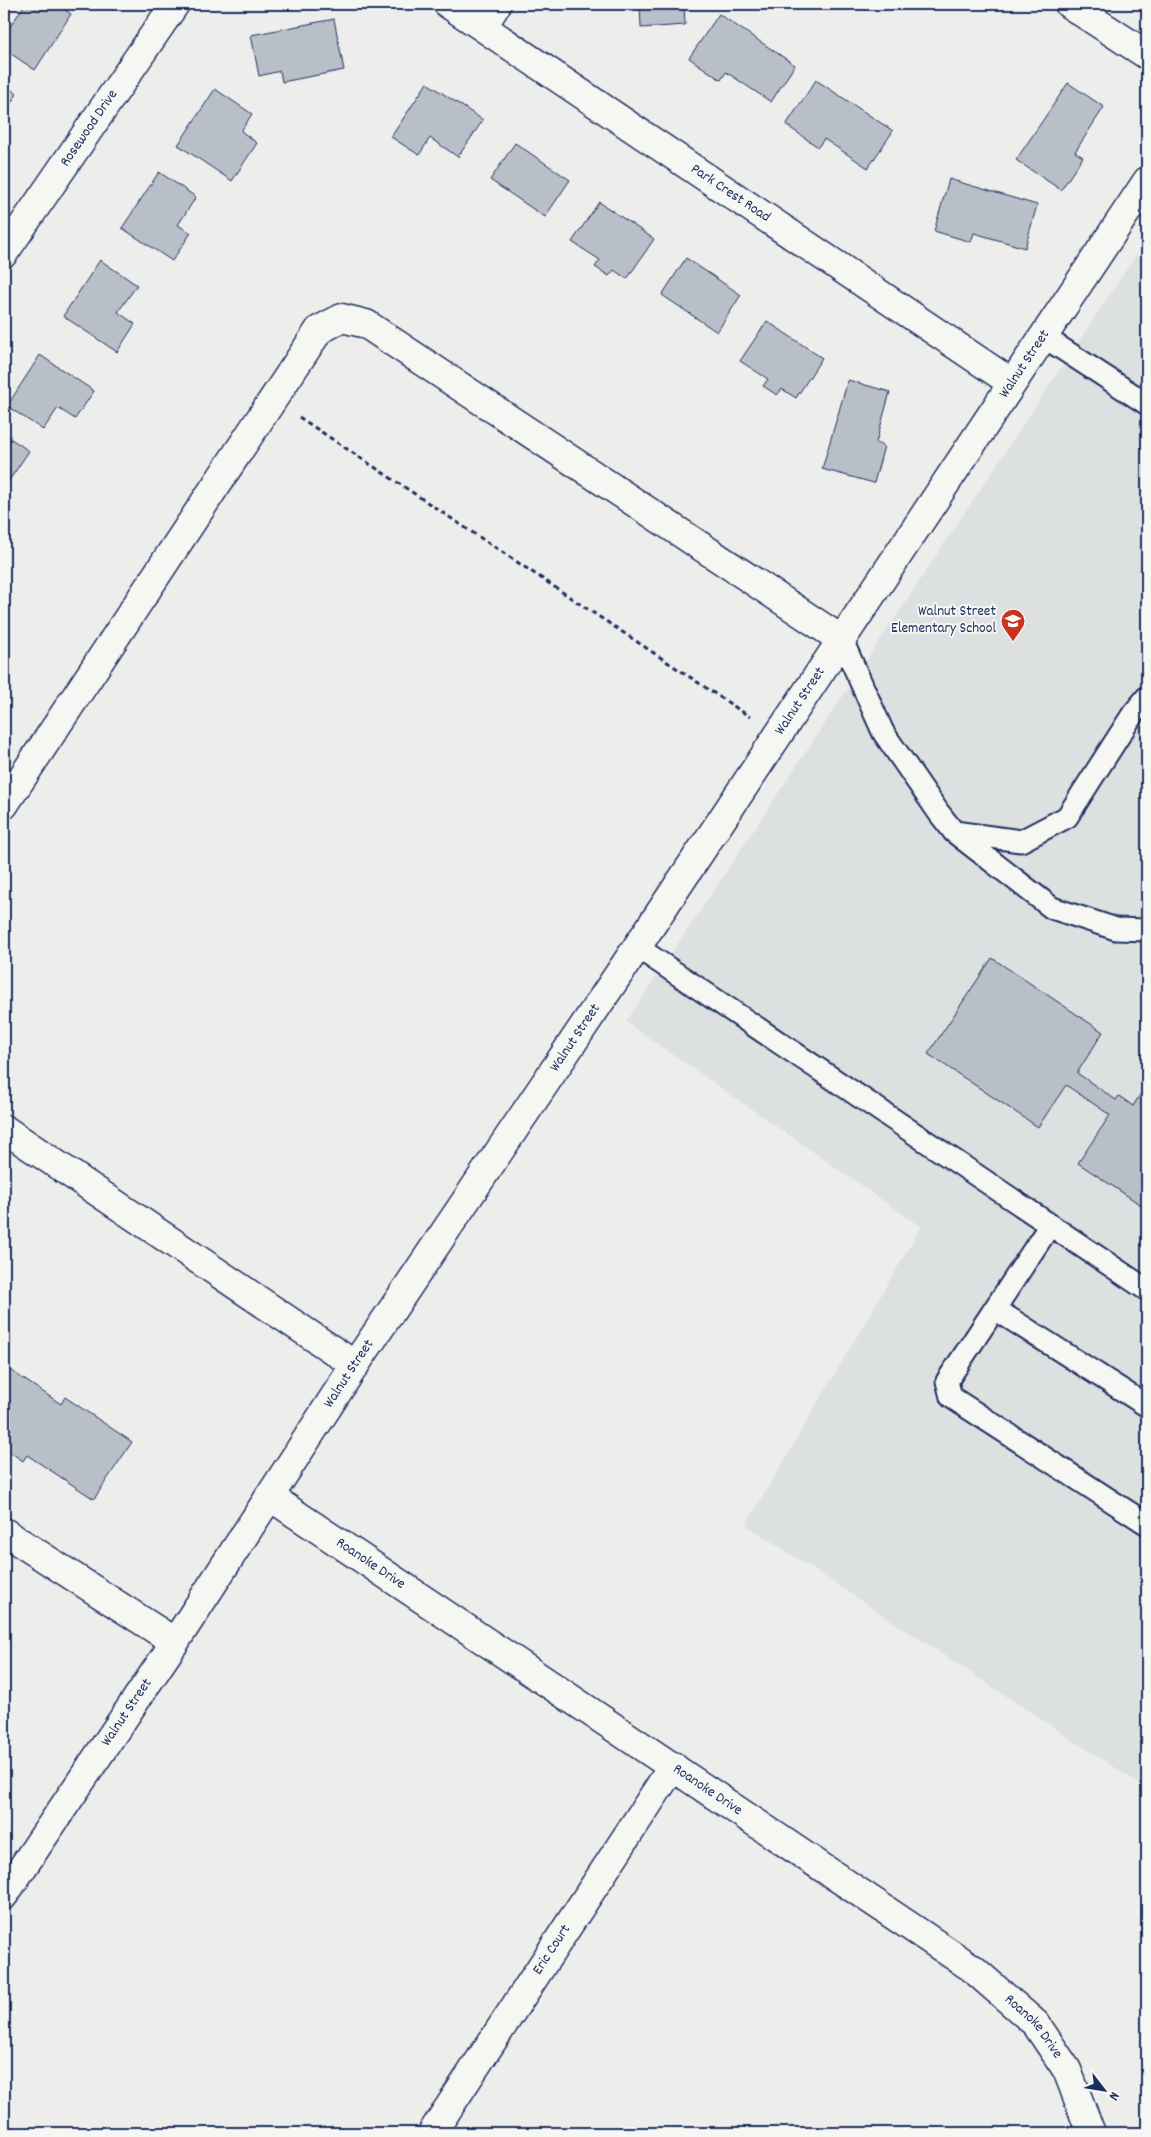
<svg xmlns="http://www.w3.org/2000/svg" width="1151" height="2137" font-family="Dekko,sans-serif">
  <rect width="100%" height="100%" fill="#edeeec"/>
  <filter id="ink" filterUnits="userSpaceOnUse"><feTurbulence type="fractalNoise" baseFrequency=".02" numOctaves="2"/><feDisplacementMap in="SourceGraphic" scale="10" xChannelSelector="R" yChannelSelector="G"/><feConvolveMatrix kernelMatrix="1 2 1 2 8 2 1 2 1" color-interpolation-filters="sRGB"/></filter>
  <g filter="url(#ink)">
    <polygon fill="#dde0e1" points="1136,255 1147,262 1147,1789 746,1525 921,1227 626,1022"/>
    <g fill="#b9bfc8" stroke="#1b2f5e">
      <polygon points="25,4 56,4 71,14 35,70 4,49 4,36"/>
      <polygon points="640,4 684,4 685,25 641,28"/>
      <polygon points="719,14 795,65 771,102 726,72 721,80 689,58"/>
      <polygon points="334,19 344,70 282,82 280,71 259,76 251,35"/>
      <polygon points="816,80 893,131 868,168 824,139 818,147 786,125"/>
      <polygon points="427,83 483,120 458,157 430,138 419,155 391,137"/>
      <polygon points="1068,83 1104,107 1075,152 1083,157 1061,190 1016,160"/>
      <polygon points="4,84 17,94 4,114"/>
      <polygon points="215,89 252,114 241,131 257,143 232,181 178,145"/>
      <polygon points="515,143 570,180 545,217 490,180"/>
      <polygon points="159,172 196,197 178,225 191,233 172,261 122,228"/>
      <polygon points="949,179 1037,205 1025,248 974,233 971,242 934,231"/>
      <polygon points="599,202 654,239 627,279 614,270 609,276 595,267 600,260 572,242"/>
      <polygon points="686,258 741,295 717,332 662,295"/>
      <polygon points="100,260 137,285 118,312 135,324 117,352 63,316"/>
      <polygon points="767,321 822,358 796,398 782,389 777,395 763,386 768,379 740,361"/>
      <polygon points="40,355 94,391 75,419 58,408 43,430 7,406"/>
      <polygon points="848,380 890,392 876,443 884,446 874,483 822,469"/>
      <polygon points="4,434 29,451 4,488"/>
      <polygon points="992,958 1103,1032 1077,1073 1116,1100 1119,1096 1133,1106 1147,1084 1147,1209 1078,1163 1110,1115 1066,1085 1038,1127 928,1054"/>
      <polygon points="4,1366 61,1404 65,1397 132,1442 94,1499 27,1455 23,1461 4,1448"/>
    </g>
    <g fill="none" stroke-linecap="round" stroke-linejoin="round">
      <defs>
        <g id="service">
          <polyline points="1044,337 1147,404"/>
          <polyline points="842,640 883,732 939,813 954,832"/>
          <polyline points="1147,697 1133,714 1067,817 1021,841 954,832 1052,908 1116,929 1147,930"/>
          <polyline points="637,947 1147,1290"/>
          <polyline points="1050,1225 947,1381 951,1397 1147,1524"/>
          <polyline points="995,1309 1147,1406"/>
        </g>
        <g id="minor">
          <path id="s1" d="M 448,4 L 1012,383"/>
          <polyline points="1069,4 1147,55"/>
          <polyline points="483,26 497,4"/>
          <path id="s2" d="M 4,253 L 175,4"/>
          <polyline points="4,805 319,330 342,318 366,324 842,640"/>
          <polyline points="4,1129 355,1365"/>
          <path id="s3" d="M 269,1496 L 972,1968 L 1036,2024 L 1067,2070 L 1091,2133"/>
          <polyline points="4,1532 175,1642"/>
          <path id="s4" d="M 432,2133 L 673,1766"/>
        </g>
        <g id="tertiary">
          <path id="s5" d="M 4,1895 L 175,1642 L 355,1365 L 637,947 L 1147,181"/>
        </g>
      </defs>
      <use href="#service" stroke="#1b2f5e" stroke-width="25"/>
      <use href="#minor" stroke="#1b2f5e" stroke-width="31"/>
      <use href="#tertiary" stroke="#1b2f5e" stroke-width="31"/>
      <polyline stroke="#1b2f5e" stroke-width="3" stroke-dasharray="5 4" stroke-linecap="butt" points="299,417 750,717"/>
      <use href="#service" stroke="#f6f6f2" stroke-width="21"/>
      <use href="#minor" stroke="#f6f6f2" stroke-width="28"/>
      <use href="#tertiary" stroke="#f6f6f2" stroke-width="28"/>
    </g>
  </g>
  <defs>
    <symbol id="school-pin" viewBox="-11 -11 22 30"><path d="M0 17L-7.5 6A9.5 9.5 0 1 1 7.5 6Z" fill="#c8321e" stroke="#f6f6f2"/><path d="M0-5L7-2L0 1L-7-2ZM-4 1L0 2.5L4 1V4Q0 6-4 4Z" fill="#fff"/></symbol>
  </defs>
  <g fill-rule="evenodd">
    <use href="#school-pin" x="999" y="607" width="28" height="38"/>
  </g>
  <g text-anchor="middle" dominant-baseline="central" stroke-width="4" stroke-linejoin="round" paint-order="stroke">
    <g font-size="15" fill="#1b2f5e" stroke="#f6f6f2">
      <text stroke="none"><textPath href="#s2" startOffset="151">Rosewood Drive</textPath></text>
      <text stroke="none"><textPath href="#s1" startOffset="340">Park Crest Road</textPath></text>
      <text stroke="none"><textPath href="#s5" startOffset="1840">Walnut Street</textPath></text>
      <text stroke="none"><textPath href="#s5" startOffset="1435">Walnut Street</textPath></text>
      <text stroke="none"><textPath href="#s5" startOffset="1030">Walnut Street</textPath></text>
      <text stroke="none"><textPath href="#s5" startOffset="625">Walnut Street</textPath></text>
      <text stroke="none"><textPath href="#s3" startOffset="122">Roanoke Drive</textPath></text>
      <text stroke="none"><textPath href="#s5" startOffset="220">Walnut Street</textPath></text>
      <text stroke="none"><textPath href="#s3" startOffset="528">Roanoke Drive</textPath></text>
      <text stroke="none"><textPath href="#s4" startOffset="219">Eric Court</textPath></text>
      <text stroke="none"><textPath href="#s3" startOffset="932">Roanoke Drive</textPath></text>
    </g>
    <g font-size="15" fill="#1b2f5e" stroke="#f6f6f2" text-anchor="end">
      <text x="996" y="612">Walnut Street<tspan x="996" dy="17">Elementary School</tspan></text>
    </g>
  </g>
  <rect width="1151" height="2137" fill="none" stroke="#f6f6f2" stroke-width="20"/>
  <rect x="10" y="10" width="1131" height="2117" fill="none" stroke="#1b2f5e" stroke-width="2" filter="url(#ink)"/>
  <g transform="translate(1104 2090) rotate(121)" stroke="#f6f6f2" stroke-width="4" paint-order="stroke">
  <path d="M0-4L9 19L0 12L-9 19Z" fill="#1b2f5e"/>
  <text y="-8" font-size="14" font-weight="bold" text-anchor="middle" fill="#1b2f5e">N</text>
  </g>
</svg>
